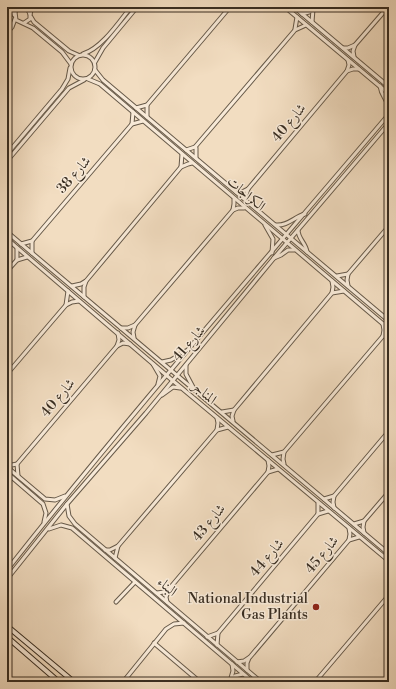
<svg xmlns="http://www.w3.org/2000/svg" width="396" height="689" font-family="'Libre Bodoni',Amiri,serif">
  <rect width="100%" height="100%" fill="#f2ddc1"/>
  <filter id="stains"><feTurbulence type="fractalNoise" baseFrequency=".005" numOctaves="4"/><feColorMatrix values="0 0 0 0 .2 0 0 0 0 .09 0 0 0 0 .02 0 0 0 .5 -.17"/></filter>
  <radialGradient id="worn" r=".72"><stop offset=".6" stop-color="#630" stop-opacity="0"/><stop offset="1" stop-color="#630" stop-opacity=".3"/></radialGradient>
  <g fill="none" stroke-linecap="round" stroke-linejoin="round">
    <defs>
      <g id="street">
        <polyline points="12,7 14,15"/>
        <polyline points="285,7 389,94"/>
        <polyline points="294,7 389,87"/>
        <polyline points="30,14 32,7"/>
        <polyline points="302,14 309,12 315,7"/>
        <polyline points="31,17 34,22 69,51 78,55"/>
        <polyline points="312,22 313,9"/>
        <path d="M 24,23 L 30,19 L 30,14 L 28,10 C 23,6 18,7 15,12 L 16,20 L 33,28 L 62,52 L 71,64"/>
        <polyline points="295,29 297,17"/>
        <polyline points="7,33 12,27 15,19"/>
        <polyline points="343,48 348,48 355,45 388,7"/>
        <path d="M 83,54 C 102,48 119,22 131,7"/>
        <circle cx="83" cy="67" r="12"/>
        <polyline points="354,57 353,51 355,45"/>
        <polyline points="95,62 103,48 137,7"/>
        <polyline points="95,70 103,80 389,321"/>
        <polyline points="347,71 353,69 359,69"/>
        <polyline points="88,79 100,84 389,329"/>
        <path d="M 380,86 C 382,100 390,98 387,115"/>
        <polyline points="136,108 147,105 230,7"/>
        <polyline points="147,117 147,105"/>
        <polyline points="132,124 133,112"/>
        <polyline points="195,147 196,148 196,158"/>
        <polyline points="186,150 195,147 295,30 306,25"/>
        <polyline points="7,154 62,89 68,79 70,68"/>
        <polyline points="7,161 69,88 84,80"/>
        <polyline points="181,167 182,154"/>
        <polyline points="236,192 242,192 248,189"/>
        <polyline points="246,201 246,195 248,189 347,71 349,65 348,60"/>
        <polyline points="233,210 238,208 244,208"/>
        <polyline points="265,225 273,239 272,253"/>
        <path d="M 276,225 C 288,226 294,217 305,214"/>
        <path d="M 298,230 C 298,239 306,243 307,252"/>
        <polyline points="7,232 389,554"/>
        <polyline points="7,239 172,380 389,561"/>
        <polyline points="21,244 32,241 132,124 143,121"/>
        <polyline points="32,253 32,241"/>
        <polyline points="274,258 281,255 288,250 294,250"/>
        <polyline points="17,260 17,248"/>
        <polyline points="7,271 17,260 27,257"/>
        <polyline points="337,276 348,274"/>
        <polyline points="332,281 333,287 332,293"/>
        <polyline points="72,286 81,284 86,281 181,167 188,164 192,163"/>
        <polyline points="348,286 347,280 348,274 389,226"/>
        <polyline points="84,297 84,287 86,281"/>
        <polyline points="66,305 68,291"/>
        <polyline points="121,328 128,328 135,325"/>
        <polyline points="383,336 384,330 383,324"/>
        <polyline points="134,338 133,332 135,325 233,210 234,204 234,199"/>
        <polyline points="117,346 123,343 130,344"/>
        <polyline points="162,362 171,360 186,351"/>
        <polyline points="153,364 160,376 158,384"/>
        <polyline points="186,365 186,374 194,389"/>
        <polyline points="7,374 66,305 72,302 79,301"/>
        <polyline points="162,395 173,387 180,388"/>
        <polyline points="222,412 234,410"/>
        <polyline points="217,418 218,423 217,430"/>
        <polyline points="233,421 232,416 234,410 332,293 344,291"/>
        <polyline points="272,455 284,452 383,336 389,334"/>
        <polyline points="268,460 269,466 268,472"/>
        <polyline points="17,464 18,476"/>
        <polyline points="284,464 283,459 284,452"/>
        <polyline points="7,466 17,464 117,346 119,340 118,333"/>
        <polyline points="7,467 45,499 55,500 65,496"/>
        <polyline points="7,473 43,504 46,513 44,522"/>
        <polyline points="334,496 333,502 334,508"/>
        <polyline points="324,499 334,496 389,431"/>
        <polyline points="318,503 318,514"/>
        <polyline points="67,504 69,516 75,524 261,682"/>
        <polyline points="364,521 363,527 364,533"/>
        <polyline points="354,524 364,521 389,492"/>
        <polyline points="349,528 350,534 349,540"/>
        <polyline points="49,529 61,525 72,528 253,682"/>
        <polyline points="105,550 110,550 118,546 217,430 228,427"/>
        <polyline points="115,558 118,546"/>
        <path d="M 7,570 C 130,414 261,265 389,114"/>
        <polyline points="7,579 67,504 146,413 274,258 389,123"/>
        <polyline points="157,593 164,592 169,589"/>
        <polyline points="116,602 135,582"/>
        <polyline points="167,602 166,597 169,589 268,472 278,469"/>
        <polyline points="207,637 218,633 318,514 328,511"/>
        <polyline points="154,643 200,682"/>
        <polyline points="217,645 218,633"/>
        <polyline points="237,662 244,661 250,657 349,540 359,537"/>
        <polyline points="247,670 247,663 249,658"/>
        <polyline points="231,678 233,671 232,664"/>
        <polyline points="123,682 166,629 174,624 184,623"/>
        <polyline points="228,682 235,676 243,674"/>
        <polyline points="315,682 389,595"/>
      </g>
      <g id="secondary">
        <polyline points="7,626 74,682"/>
        <polyline points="7,637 59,682"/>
      </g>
    </defs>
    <use href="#street" stroke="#665949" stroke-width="5"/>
    <use href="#secondary" stroke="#382d21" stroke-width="6"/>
    <use href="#street" stroke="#f7e9d7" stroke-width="3"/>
    <use href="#secondary" stroke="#f7e9d7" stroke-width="4"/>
  </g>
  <circle fill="#8f2418" stroke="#f7e9d7" stroke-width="1.5" cx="316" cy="607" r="4"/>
  <g text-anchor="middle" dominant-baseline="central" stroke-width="3" stroke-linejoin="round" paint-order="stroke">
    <g font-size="14" fill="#382d21" stroke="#f7e9d7">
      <text transform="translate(289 123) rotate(-50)">شارع 40</text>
      <text transform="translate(74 175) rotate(-49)">شارع 38</text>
      <text transform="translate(246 194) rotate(40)">الكراجات</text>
      <text transform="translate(189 344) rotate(-49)">شارع 41</text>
      <text transform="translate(204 393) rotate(40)">المناجر</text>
      <text transform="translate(58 398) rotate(-50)">شارع 40</text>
      <text transform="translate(209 523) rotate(-50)">شارع 43</text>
      <text transform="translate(322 555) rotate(-50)">شارع 45</text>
      <text transform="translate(267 558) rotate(-50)">شارع 44</text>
      <text transform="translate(167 587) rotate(40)">البناء</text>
    </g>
    <g font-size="14" fill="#382d21" stroke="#f7e9d7" text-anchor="end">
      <text x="308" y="599">National Industrial<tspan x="308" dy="16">Gas Plants</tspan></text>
    </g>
  </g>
  <rect width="396" height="689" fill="none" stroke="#f2ddc1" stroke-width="24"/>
  <rect x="8" y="8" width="380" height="673" fill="none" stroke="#382d21" stroke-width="2"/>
  <rect x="12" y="12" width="372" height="665" fill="none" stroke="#382d21"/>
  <rect width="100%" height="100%" filter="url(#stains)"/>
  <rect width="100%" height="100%" fill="url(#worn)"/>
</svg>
